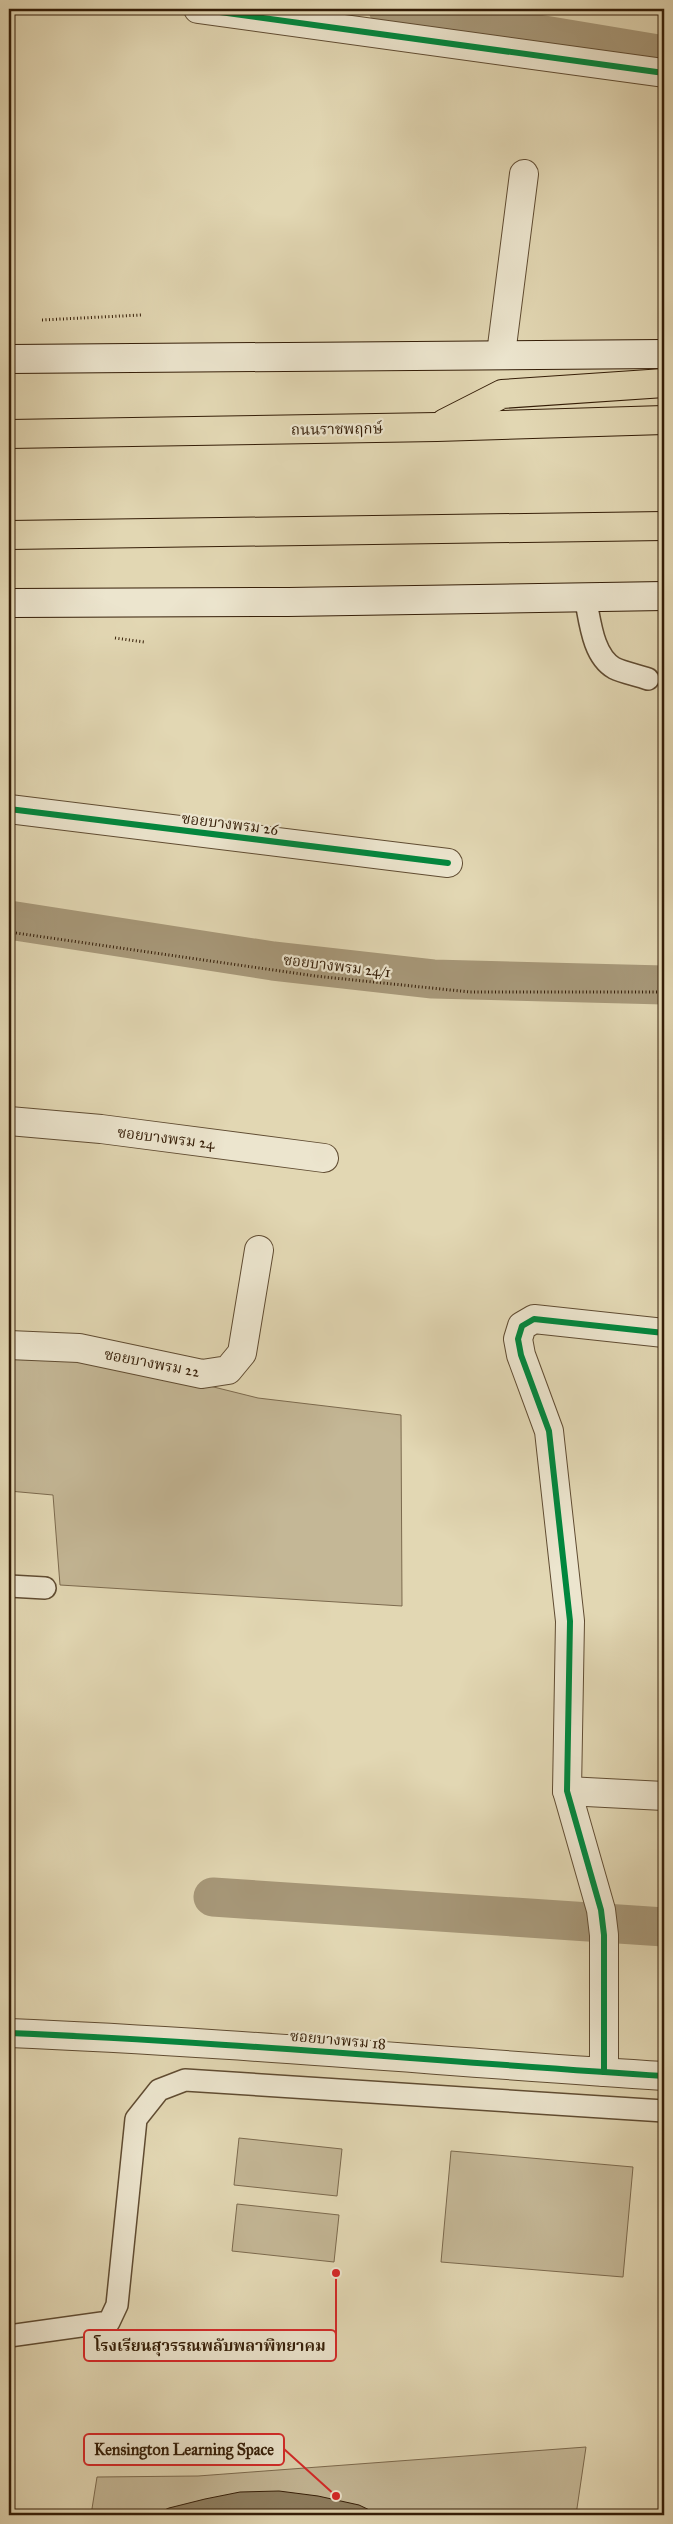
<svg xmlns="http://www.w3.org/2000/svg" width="673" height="2524" font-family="'IM FELL Great Primer','Noto Serif Thai',serif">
  <rect width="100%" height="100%" fill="#e2d7b3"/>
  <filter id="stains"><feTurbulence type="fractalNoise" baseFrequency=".004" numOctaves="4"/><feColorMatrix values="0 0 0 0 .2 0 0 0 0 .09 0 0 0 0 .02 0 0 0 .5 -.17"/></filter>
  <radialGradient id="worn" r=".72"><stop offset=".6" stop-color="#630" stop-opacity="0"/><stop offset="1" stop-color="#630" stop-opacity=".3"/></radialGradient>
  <g fill="#c4b796" stroke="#7c6a4e">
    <polygon points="9,1357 93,1357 258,1398 401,1415 402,1606 60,1585 53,1495 9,1491"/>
    <polygon points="239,2138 342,2149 337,2196 234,2185"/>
    <polygon points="451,2151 633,2167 623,2277 441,2262"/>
    <polygon points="237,2204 339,2215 334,2262 232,2251"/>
    <polygon points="586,2447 576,2515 91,2515 97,2477 198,2476"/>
  </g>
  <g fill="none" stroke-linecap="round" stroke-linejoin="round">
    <g stroke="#a79879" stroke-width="39">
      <polyline points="388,9 664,55"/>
      <polyline points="9,920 273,961 433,979 664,985"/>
      <polyline points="213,1897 664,1927"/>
    </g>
  </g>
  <polygon fill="#8e7e60" stroke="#341d07" points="279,2491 318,2496 359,2505 380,2515 153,2515 169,2508 205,2499 240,2492"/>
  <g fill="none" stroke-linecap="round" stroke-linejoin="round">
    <defs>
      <g id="service">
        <path d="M 585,597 C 590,619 592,655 614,668 C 624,673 638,675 648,679"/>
        <polyline points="9,1586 45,1588"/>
        <polyline points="9,2336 109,2322 117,2305 136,2119 159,2090 185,2080 664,2111"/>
      </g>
      <g id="minor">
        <polyline points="198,9 664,73"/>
        <polyline points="501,354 524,174"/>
        <polyline points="9,809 448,863"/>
        <polyline points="9,1121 101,1129 324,1158"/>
        <polyline points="9,1345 79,1348 202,1374 228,1370 242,1353 259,1250"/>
        <polyline points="567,1791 664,1796"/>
        <path d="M 9,2033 C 228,2042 446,2062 664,2076"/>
        <polyline points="604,2072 604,1935 601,1910 567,1791 570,1621 549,1431 521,1355 518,1339 522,1326 534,1319 664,1333"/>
      </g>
      <g id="secondary">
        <polyline points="9,359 664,354"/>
        <polyline points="9,603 288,602 664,596"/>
      </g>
      <g id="primary">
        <polyline points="445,423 502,394 664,383"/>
        <polyline points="9,434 437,427 664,420"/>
        <polyline points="9,535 664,526"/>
      </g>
    </defs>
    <use href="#service" stroke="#604c32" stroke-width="24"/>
    <use href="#minor" stroke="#604c32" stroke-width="30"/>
    <use href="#secondary" stroke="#341d07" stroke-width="30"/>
    <use href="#primary" stroke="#341d07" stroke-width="30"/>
    <g stroke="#341d07" stroke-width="3" stroke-dasharray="1 2.5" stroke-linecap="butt">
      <polyline points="42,320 141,315"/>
      <polyline points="115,638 144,642"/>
      <polyline points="9,932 315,976 470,992 664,992"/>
    </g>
    <use href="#service" stroke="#ece5ce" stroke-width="21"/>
    <use href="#minor" stroke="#ece5ce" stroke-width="28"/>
    <use href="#secondary" stroke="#ece5ce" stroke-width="28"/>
    <use href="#primary" stroke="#e2d7b3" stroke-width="28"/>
    <defs>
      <g id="cycleway">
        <polyline points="198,9 664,73"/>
        <polyline points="9,809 448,863"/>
        <path d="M 9,2033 C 228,2042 446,2062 664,2076"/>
        <polyline points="604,2072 604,1935 601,1910 567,1791 570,1621 549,1431 521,1355 518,1339 522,1326 534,1319 664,1333"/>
      </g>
    </defs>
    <use href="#cycleway" stroke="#ece5ce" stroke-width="9"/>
    <use href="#cycleway" stroke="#00873e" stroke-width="6"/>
  </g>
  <g text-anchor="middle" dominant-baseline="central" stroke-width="4.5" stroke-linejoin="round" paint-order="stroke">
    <g font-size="15" fill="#341d07" stroke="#ece5ce">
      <text transform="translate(337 429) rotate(-1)">ถนนราชพฤกษ์</text>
      <text transform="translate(230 824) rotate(7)">ซอยบางพรม 26</text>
      <text transform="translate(337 966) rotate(7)">ซอยบางพรม 24/1</text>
      <text transform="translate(166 1138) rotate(7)">ซอยบางพรม 24</text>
      <text transform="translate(152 1363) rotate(11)">ซอยบางพรม 22</text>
      <text transform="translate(338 2040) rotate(5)">ซอยบางพรม 18</text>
    </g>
  </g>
  <path fill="none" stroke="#d62828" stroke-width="2" d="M336 2273L336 2345M336 2496L284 2449"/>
  <g fill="#d62828" stroke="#ece5ce" stroke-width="2">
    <circle cx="336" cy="2273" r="5"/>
    <circle cx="336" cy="2496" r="5"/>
  </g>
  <g fill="#ece5ce" stroke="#d62828" stroke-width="2">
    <rect x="84" y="2330" width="252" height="31" rx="5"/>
    <rect x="84" y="2434" width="200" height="31" rx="5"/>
  </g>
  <g font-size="16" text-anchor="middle" font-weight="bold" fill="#341d07">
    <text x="210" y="2351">โรงเรียนสุวรรณพลับพลาพิทยาคม</text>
    <text x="184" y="2455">Kensington Learning Space</text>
  </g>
  <rect width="673" height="2524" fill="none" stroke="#e2d7b3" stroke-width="30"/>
  <rect x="10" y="10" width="653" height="2504" fill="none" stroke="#341d07" stroke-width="2.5"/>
  <rect x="15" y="15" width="643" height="2494" fill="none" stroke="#341d07"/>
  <rect width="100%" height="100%" filter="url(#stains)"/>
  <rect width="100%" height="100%" fill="url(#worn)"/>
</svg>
